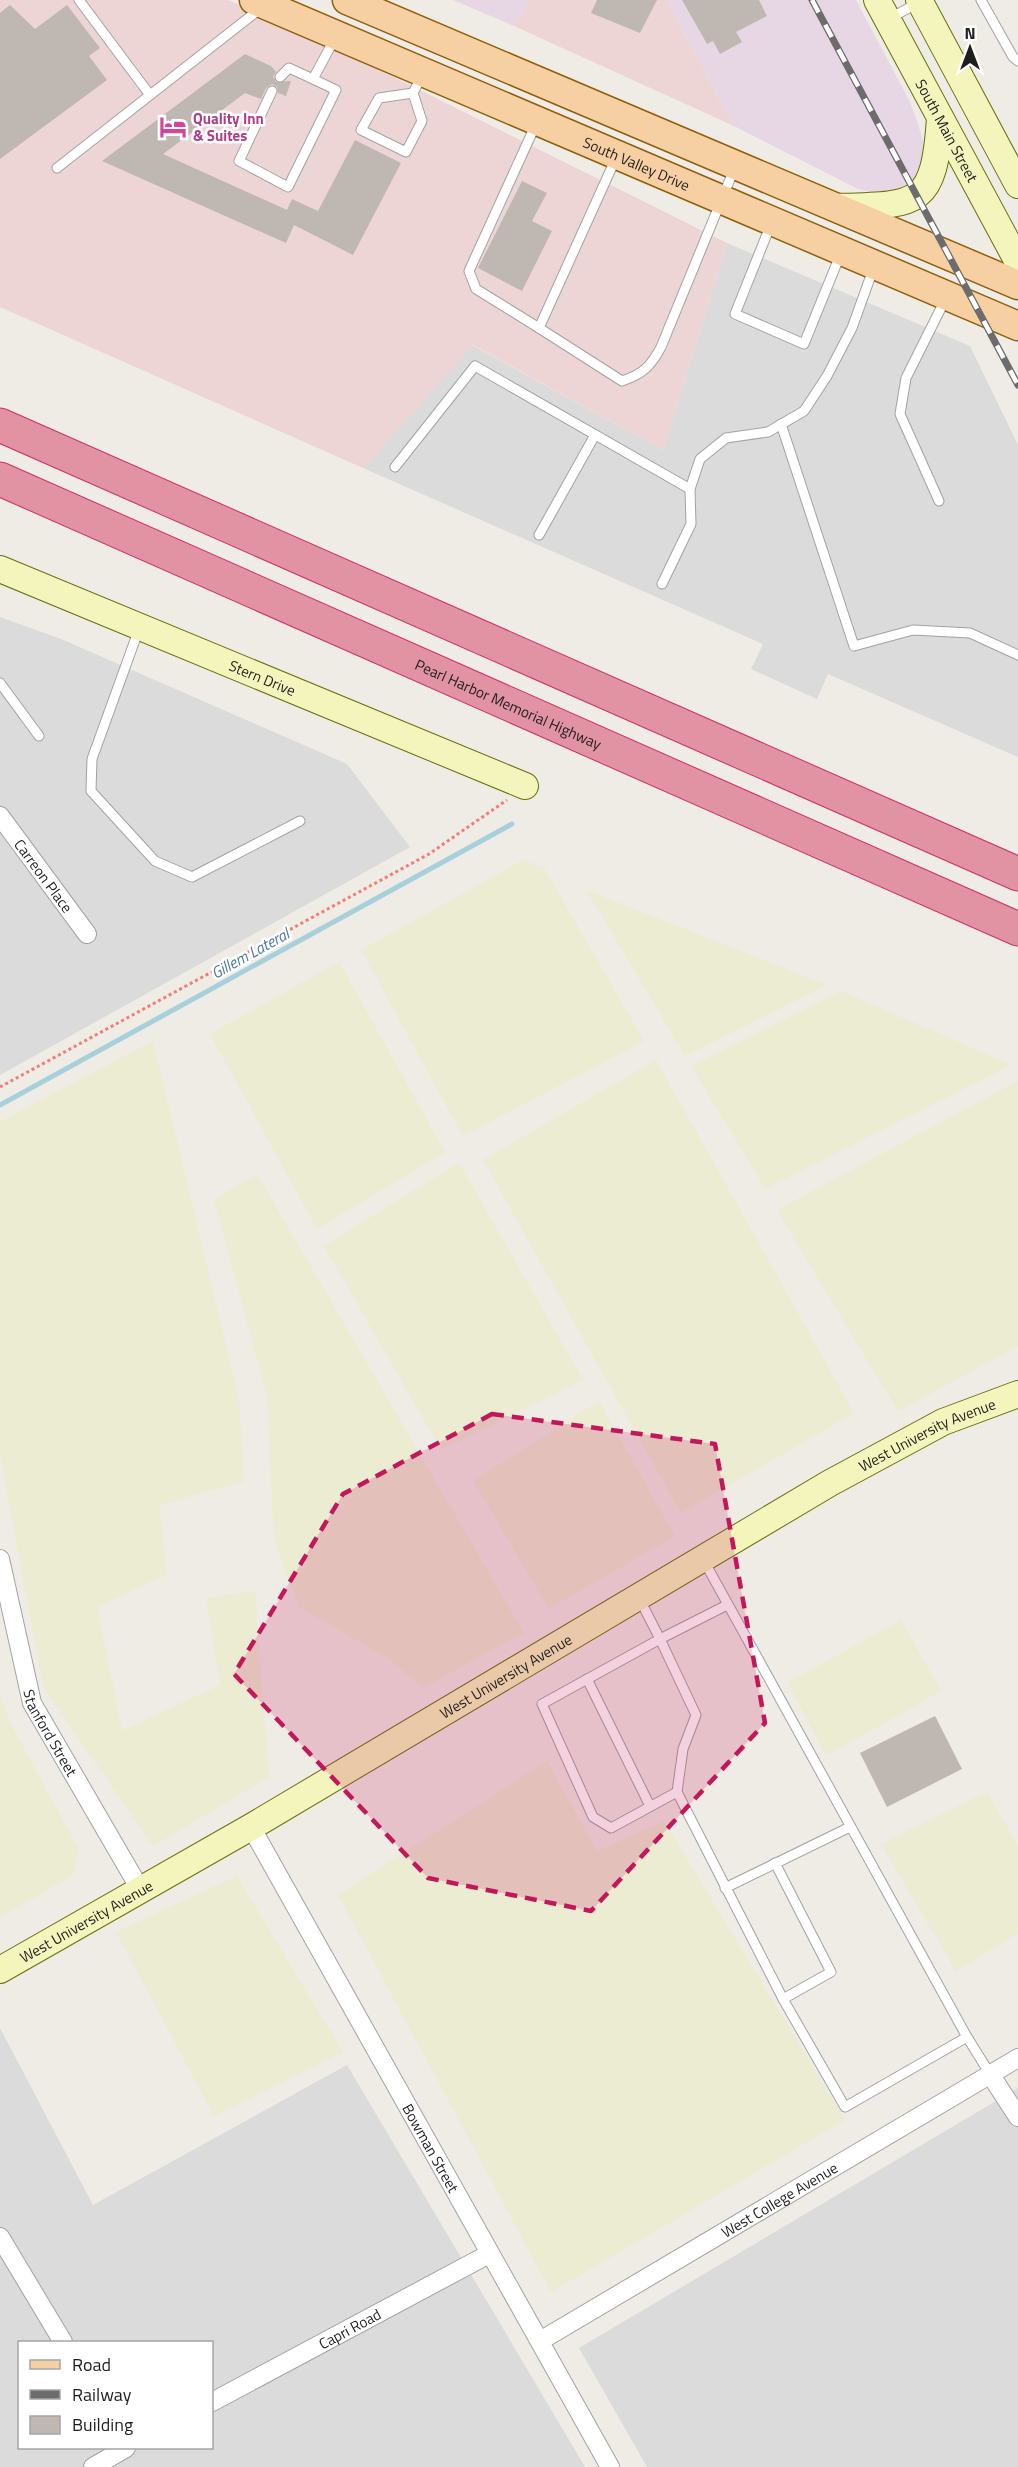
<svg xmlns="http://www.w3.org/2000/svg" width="1018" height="2467" font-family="'Titillium Web',sans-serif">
  <rect width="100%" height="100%" fill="#efebe5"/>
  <g fill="#dcdbdb" fill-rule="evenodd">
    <polygon points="727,243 970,346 1018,445 1018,757 828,674 817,699 751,669 763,644 363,468 472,345 663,450"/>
    <polygon points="0,617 61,639 347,764 410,847 0,1075"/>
    <path d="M 0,2028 L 93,2205 L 347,2065 L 585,2467 L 0,2467 ZM 20,2342 L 212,2342 L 212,2448 L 20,2448 Z"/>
    <polygon points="1018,2088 1018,2467 647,2467 579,2348"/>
  </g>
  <g fill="#eed5d5">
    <polygon points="0,0 228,0 289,25 727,243 663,450 473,345 363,468 0,307"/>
    <polygon points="528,0 666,0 734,126 514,26"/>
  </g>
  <g fill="#e7d7e5">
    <polygon points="453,0 528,0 514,26"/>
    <polygon points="666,0 856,0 910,102 918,124 924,145 922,166 914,183 899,191 882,194 858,189 734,126"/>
  </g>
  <g fill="#ebecd2">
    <polygon points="523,860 544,868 644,1041 463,1136 361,950"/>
    <polygon points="586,890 827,985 685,1056"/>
    <polygon points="339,962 445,1152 317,1229 210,1034"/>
    <polygon points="841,991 1011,1065 765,1189 691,1066"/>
    <polygon points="153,1041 239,1400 244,1481 159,1505 167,1574 97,1607 122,1731 220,1685 206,1598 255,1591 269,1777 153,1846 43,1687 0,1455 0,1122"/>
    <polygon points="656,1060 854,1413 681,1513 483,1160"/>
    <polygon points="1018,1081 1018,1346 898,1411 777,1210"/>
    <polygon points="459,1163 583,1380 441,1450 324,1246"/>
    <polygon points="257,1174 524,1633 423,1688 386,1657 299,1607 274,1540 267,1396 214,1200"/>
    <polygon points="599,1401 675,1536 549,1609 473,1481"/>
    <polygon points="901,1620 941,1691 826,1756 788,1683"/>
    <polygon points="0,1695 9,1721 79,1850 72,1876 0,1917"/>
    <polygon points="547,1761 597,1851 664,1821 845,2120 551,2292 338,1895"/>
    <polygon points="987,1792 1018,1846 1018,1933 956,1971 881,1844"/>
    <polygon points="237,1876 343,2052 214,2116 116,1932"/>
  </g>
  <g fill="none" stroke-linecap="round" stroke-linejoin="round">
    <polyline stroke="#a8d0da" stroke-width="5" points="0,1105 512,824"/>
  </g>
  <g fill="#bfb7b2">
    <polygon points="597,0 657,0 640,33 591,13"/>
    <polygon points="682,0 759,0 767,16 736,32 742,42 720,54 713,41 707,44"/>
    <polygon points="10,5 35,29 67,5 100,48 89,56 107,80 0,159 0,13"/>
    <polygon points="245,54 271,66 276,72 273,76 276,82 291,81 286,96 278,93 277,87 272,84 266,88 261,99 245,93 163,154 287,210 292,199 318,211 355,140 401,163 353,255 294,225 286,243 102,161"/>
    <polygon points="522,181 547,193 532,221 552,231 522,291 478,268"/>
    <polygon points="935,1716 962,1769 887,1807 860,1753"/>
  </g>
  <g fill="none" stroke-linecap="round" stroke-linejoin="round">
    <defs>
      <g id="lane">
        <polyline points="79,0 150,95"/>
        <polyline points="981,0 1013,57 1018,61"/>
        <polyline points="890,18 920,2"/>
        <polyline points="280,77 289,68 313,79"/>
        <polyline points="272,91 239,161 288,187 336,90 313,79 335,38"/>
        <polyline points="413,93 422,121 406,152 361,130 379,98 413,93 422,75"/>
        <polyline points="536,124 469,271 476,289 539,328"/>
        <path d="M 616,158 L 539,328 L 622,381 C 643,374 651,366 661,347 L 735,167"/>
        <polyline points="57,168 261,8"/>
        <polyline points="771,224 735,314 804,344 841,253"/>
        <polyline points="781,424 854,646 913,630 970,633 1018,655"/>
        <polyline points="395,467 475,366 690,489"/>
        <polyline points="939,501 900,414 906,378 946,298"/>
        <polyline points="539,535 595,435"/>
        <polyline points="662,584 691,524 690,489 700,459 726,438 768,432 804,411 827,376 852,328 874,267"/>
        <polyline points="139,629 92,759 91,791 155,861 192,877 300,821"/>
        <polyline points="0,683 39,736"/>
        <polyline points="704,1561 967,2037 990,2074"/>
        <polyline points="639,1598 660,1639 542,1704 593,1817 611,1828 677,1792 783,1999 845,2107 967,2037"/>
        <polyline points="587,1679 650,1806"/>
        <polyline points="677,1792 683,1749 696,1715 660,1639 727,1605"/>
        <polyline points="775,1863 831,1972 783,1999"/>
        <polyline points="725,1888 850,1827"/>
      </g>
      <g id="street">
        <path id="s1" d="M 0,816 L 87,934"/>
        <path id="s2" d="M 0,1559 L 32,1703 L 140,1889"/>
        <path id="s3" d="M 251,1827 L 610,2467"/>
        <polyline points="990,2074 1018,2117"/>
        <polyline points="0,2237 63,2342"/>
        <path id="s4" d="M 540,2341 L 1018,2058"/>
        <path id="s5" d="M 212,2402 L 489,2254"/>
        <polyline points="93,2467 126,2448"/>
      </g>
      <g id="secondary">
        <path id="s6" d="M 877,0 L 1018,262"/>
        <polyline points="919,0 1018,185"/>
        <path d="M 835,207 C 919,205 934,207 940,118"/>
        <path id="s7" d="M 0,569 L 525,786"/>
        <path id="s8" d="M 0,1970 L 251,1827 L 830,1483 L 943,1422 L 1018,1394"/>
      </g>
      <g id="primary">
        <path id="s9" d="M 254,0 L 1018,326"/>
        <polyline points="347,0 1018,285"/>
      </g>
      <g id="highway">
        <polyline points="0,425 1018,874"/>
        <path id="s10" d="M 0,479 L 1018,929"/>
      </g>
    </defs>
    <use href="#lane" stroke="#a2a2a2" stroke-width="11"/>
    <use href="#street" stroke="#a2a2a2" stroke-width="20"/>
    <use href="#secondary" stroke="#686f0c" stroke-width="28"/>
    <use href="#primary" stroke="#8f5e09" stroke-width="31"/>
    <use href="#highway" stroke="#cf2f6b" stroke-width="35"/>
    <polyline stroke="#f17d74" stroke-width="3" stroke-dasharray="3 3" stroke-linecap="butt" points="0,1087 429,854 507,800"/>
    <use href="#lane" stroke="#fff" stroke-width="9"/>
    <use href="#street" stroke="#fff" stroke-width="18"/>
    <use href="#secondary" stroke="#f4f5bc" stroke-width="26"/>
    <use href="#primary" stroke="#f6cfa3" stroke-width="28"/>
    <use href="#highway" stroke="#e192a3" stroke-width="33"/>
    <defs>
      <polyline id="rail" points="812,0 1018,385"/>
    </defs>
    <use href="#rail" stroke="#6c6c6c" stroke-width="7"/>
    <use href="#rail" stroke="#fff" stroke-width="4.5" stroke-dasharray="14" stroke-linecap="butt"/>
  </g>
  <path fill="#c2185b" fill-opacity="0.2" stroke="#c2185b" stroke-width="4.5" stroke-dasharray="12 8" stroke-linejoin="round" d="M 492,1414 L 715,1444 L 765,1723 L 591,1911 L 428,1878 L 234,1674 L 343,1494 Z"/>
  <defs>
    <symbol id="hotel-bare" viewBox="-9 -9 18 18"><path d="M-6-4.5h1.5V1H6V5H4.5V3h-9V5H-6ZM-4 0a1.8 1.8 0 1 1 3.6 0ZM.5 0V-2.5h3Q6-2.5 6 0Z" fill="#d1479c" stroke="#fff" stroke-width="2.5" paint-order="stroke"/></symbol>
  </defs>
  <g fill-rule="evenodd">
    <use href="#hotel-bare" x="154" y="108" width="38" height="38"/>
  </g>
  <g text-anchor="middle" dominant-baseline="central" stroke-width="5" stroke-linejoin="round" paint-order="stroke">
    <g font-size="15" font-weight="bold" fill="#b23c85" stroke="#fff" text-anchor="start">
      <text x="193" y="118">Quality Inn<tspan x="193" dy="17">&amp; Suites</tspan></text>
    </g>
    <g font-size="15" fill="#1e1e1e" stroke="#fff">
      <text stroke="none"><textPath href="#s6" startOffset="148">South Main Street</textPath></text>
      <text stroke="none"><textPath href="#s9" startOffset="416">South Valley Drive</textPath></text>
      <text stroke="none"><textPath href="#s7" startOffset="284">Stern Drive</textPath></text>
      <text stroke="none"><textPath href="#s10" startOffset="556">Pearl Harbor Memorial Highway</textPath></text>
      <text stroke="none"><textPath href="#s1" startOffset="74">Carreon Place</textPath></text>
      <text stroke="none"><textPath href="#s8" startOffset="1071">West University Avenue</textPath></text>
      <text stroke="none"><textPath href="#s8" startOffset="585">West University Avenue</textPath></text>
      <text stroke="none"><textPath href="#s2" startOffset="182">Stanford Street</textPath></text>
      <text stroke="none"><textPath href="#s8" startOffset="99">West University Avenue</textPath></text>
      <text stroke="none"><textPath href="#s3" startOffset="368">Bowman Street</textPath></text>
      <text stroke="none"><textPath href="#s4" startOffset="278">West College Avenue</textPath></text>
      <text stroke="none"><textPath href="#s5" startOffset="156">Capri Road</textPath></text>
    </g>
    <g font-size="16" font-style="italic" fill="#4e7aa0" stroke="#fff">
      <text transform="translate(250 953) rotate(-29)">Gillem Lateral</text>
    </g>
  </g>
  <rect x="18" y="2341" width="195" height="108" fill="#ffffff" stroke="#a5a5a5" stroke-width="1.5"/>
  <rect x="30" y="2360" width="30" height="9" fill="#f6cfa3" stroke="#a5a5a5" stroke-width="1.5"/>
  <text x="72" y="2371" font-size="18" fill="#1e1e1e">Road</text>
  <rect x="30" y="2390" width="30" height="9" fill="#6c6c6c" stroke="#a5a5a5" stroke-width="1.5"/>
  <text x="72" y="2401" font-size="18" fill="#1e1e1e">Railway</text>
  <rect x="30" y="2416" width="30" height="18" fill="#bfb7b2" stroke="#a5a5a5" stroke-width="1.5"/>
  <text x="72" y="2431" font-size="18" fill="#1e1e1e">Building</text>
  <g transform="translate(970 48)" stroke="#ffffff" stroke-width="4.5" paint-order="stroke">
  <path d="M0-4.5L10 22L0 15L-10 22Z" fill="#1e1e1e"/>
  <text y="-9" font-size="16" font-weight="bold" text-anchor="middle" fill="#1e1e1e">N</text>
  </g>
</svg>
